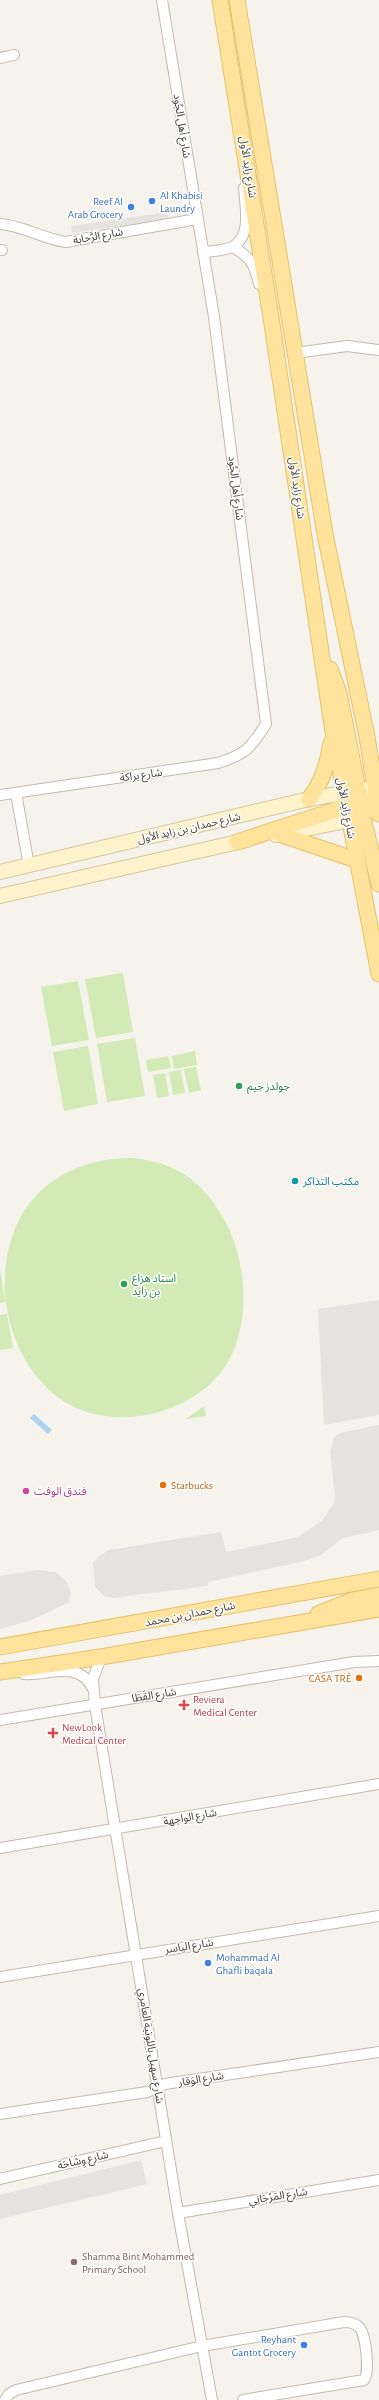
<svg xmlns="http://www.w3.org/2000/svg" width="379" height="2400" font-family="'Alegreya Sans','Noto Sans Arabic',sans-serif">
  <rect width="100%" height="100%" fill="#f6f3ec"/>
  <g fill="#d2eab5">
    <polygon points="123,973 133,1032 96,1038 85,979"/>
    <polygon points="78,981 89,1040 52,1046 41,987"/>
    <polygon points="135,1038 145,1096 107,1102 97,1044"/>
    <polygon points="88,1046 98,1104 64,1111 53,1052"/>
    <polygon points="195,1051 197,1065 174,1069 172,1056"/>
    <polygon points="168,1056 171,1068 148,1072 146,1060"/>
    <polygon points="196,1067 201,1090 189,1093 184,1069"/>
    <polygon points="181,1070 185,1093 173,1095 169,1072"/>
    <polygon points="165,1073 169,1096 157,1098 153,1075"/>
    <path d="M 132,1158 C 179,1163 204,1182 226,1223 C 239,1249 245,1279 243,1308 C 242,1323 239,1339 233,1352 C 206,1414 112,1437 59,1398 C 29,1376 10,1338 6,1302 L 0,1303 L 0,1269 L 5,1301 C 5,1289 4,1277 6,1265 C 14,1196 65,1158 132,1158 Z"/>
    <polygon points="7,1314 13,1348 0,1350 0,1315"/>
    <polygon points="204,1406 206,1416 186,1419"/>
  </g>
  <g fill="#e5e3e0">
    <polygon points="168,212 168,219 72,233 71,226"/>
    <polygon points="379,1300 379,1415 324,1425 318,1309"/>
    <polygon points="379,1425 379,1530 343,1538 321,1555 304,1561 208,1582 208,1586 112,1598 104,1596 95,1587 93,1562 99,1556 109,1550 221,1532 226,1552 298,1537 322,1521 334,1503 335,1497 330,1451 334,1438 340,1433"/>
    <polygon points="37,1570 55,1572 66,1581 71,1593 68,1603 29,1621 0,1629 0,1576"/>
    <polygon points="141,2160 147,2184 0,2219 0,2195"/>
  </g>
  <polygon fill="#a9d4f2" points="34,1414 52,1430 48,1434 30,1418"/>
  <g fill="none" stroke-linecap="round" stroke-linejoin="round">
    <defs>
      <g id="street">
        <polyline points="0,58 14,55"/>
        <path d="M 0,224 C 22,225 43,239 66,242 L 197,219"/>
        <path d="M 233,247 C 251,258 254,263 259,284"/>
        <polyline points="0,250 2,250"/>
        <path d="M 203,252 C 212,251 226,251 234,246 C 252,235 245,205 244,188"/>
        <polyline points="295,353 347,346 379,350"/>
        <polyline points="16,793 29,866"/>
        <path d="M 0,795 L 218,763 C 246,754 250,749 266,724 L 214,317 L 162,0"/>
        <polyline points="101,1657 93,1679 95,1705 178,2213 212,2400"/>
        <path d="M 24,1674 C 49,1676 79,1659 93,1689"/>
        <polyline points="0,1720 354,1662 379,1661"/>
        <polyline points="0,1848 379,1784"/>
        <polyline points="0,1977 379,1916"/>
        <polyline points="0,2114 147,2092 165,2084 379,2052"/>
        <polyline points="0,2179 166,2141"/>
        <polyline points="178,2213 379,2180"/>
        <path d="M 5,2400 L 9,2394 L 16,2390 L 202,2346 L 344,2322 C 349,2322 355,2323 359,2327 C 366,2334 370,2372 364,2380 L 243,2400"/>
      </g>
      <g id="secondary">
        <polyline points="276,835 361,818"/>
        <polyline points="0,872 309,799 379,787"/>
        <polyline points="0,896 247,840"/>
      </g>
      <g id="primary">
        <polyline points="220,0 272,324 333,732 379,974"/>
        <polyline points="237,0 325,534 367,737 379,811"/>
        <polyline points="330,669 339,693 358,790 363,801 379,814"/>
        <polyline points="348,798 363,818 379,884"/>
        <path d="M 309,799 C 323,781 327,765 331,743"/>
        <polyline points="279,834 356,860"/>
        <polyline points="237,842 354,804"/>
        <polyline points="318,1614 353,1600 379,1595"/>
        <polyline points="0,1647 379,1579"/>
        <polyline points="0,1672 101,1657 379,1609"/>
      </g>
    </defs>
    <use href="#street" stroke="#c2bbae" stroke-width="12"/>
    <use href="#secondary" stroke="#d6c79b" stroke-width="16"/>
    <use href="#primary" stroke="#e6c16a" stroke-width="17"/>
    <use href="#street" stroke="#fff" stroke-width="10"/>
    <use href="#secondary" stroke="#fff3cd" stroke-width="14"/>
    <use href="#primary" stroke="#ffe39c" stroke-width="15"/>
  </g>
  <g fill="#3f7fe0" stroke="#fff" stroke-width="1.5">
    <circle cx="152" cy="201" r="4"/>
    <circle cx="131" cy="207" r="4"/>
    <circle cx="208" cy="1963" r="4"/>
    <circle cx="304" cy="2345" r="4"/>
  </g>
  <g fill="#2e9e5b" stroke="#fff" stroke-width="1.5">
    <circle cx="239" cy="1086" r="4"/>
    <circle cx="124" cy="1284" r="4"/>
  </g>
  <circle fill="#0f9aa8" stroke="#fff" stroke-width="1.5" cx="295" cy="1181" r="4"/>
  <g fill="#e8710a" stroke="#fff" stroke-width="1.5">
    <circle cx="163" cy="1485" r="4"/>
    <circle cx="359" cy="1678" r="4"/>
  </g>
  <circle fill="#d1479c" stroke="#fff" stroke-width="1.5" cx="26" cy="1491" r="4"/>
  <g fill="#e0444e" stroke="#fff" stroke-width="1.5">
    <path d="M182 1699h4v4h4v4h-4v4h-4v-4h-4v-4h4z"/>
    <path d="M51 1727h4v4h4v4h-4v4h-4v-4h-4v-4h4z"/>
  </g>
  <circle fill="#8d6e63" stroke="#fff" stroke-width="1.5" cx="74" cy="2262" r="4"/>
  <g text-anchor="middle" dominant-baseline="central" stroke-width="3" stroke-linejoin="round" paint-order="stroke">
    <g font-size="11" fill="#4b4439" stroke="#fff">
      <text transform="translate(182 126) rotate(81)">شارع أهل الجُود</text>
      <text transform="translate(248 167) rotate(81)">شارع زايد الأول</text>
      <text transform="translate(98 236) rotate(-10)">شارع الرَّحابة</text>
      <text transform="translate(236 488) rotate(83)">شارع أهل الجُود</text>
      <text transform="translate(297 488) rotate(82)">شارع زايد الأول</text>
      <text transform="translate(141 775) rotate(-8)">شارع براكة</text>
      <text transform="translate(346 808) rotate(79)">شارع زايد الأول</text>
      <text transform="translate(189 828) rotate(-13)">شارع حمدان بن زايد الأول</text>
      <text transform="translate(190 1614) rotate(-11)">شارع حمدان بن محمد</text>
      <text transform="translate(154 1695) rotate(-9)">شارع القَطَا</text>
      <text transform="translate(190 1817) rotate(-10)">شارع الواجهة</text>
      <text transform="translate(189 1946) rotate(-9)">شارع الياسر</text>
      <text transform="translate(151 2046) rotate(81)">شارع سهيل باللوتية العامري</text>
      <text transform="translate(201 2079) rotate(-9)">شارع الوَقار</text>
      <text transform="translate(83 2160) rotate(-13)">شارع وِشَاحَة</text>
      <text transform="translate(278 2196) rotate(-9)">شارع المَرْجَانِي</text>
    </g>
    <g font-size="11" fill="#366cbe" stroke="#fff" text-anchor="start">
      <text x="160" y="195">Al Khabisi<tspan x="160" dy="13">Laundry</tspan></text>
      <text x="123" y="201" text-anchor="end">Reef Al<tspan x="123" dy="13">Arab Grocery</tspan></text>
      <text x="216" y="1957">Mohammad Al<tspan x="216" dy="13">Ghafli baqala</tspan></text>
      <text x="296" y="2339" text-anchor="end">Reyhant<tspan x="296" dy="13">Gantot Grocery</tspan></text>
    </g>
    <g font-size="11" fill="#27864d" stroke="#fff" text-anchor="start">
      <text x="247" y="1086">جولدز جيم</text>
      <text x="132" y="1278">استاد هزاع<tspan x="132" dy="13">بن زايد</tspan></text>
    </g>
    <g font-size="11" fill="#0d838f" stroke="#fff" text-anchor="start">
      <text x="303" y="1181">مكتب التذاكر</text>
    </g>
    <g font-size="11" fill="#c56008" stroke="#fff" text-anchor="start">
      <text x="171" y="1485">Starbucks</text>
      <text x="351" y="1678" text-anchor="end">CASA TRÉ</text>
    </g>
    <g font-size="11" fill="#b23c85" stroke="#fff" text-anchor="start">
      <text x="34" y="1491">فندق الوفت</text>
    </g>
    <g font-size="11" fill="#be3a42" stroke="#fff" text-anchor="start">
      <text x="193" y="1699">Reviera<tspan x="193" dy="13">Medical Center</tspan></text>
      <text x="62" y="1727">NewLook<tspan x="62" dy="13">Medical Center</tspan></text>
    </g>
    <g font-size="11" fill="#785e54" stroke="#fff" text-anchor="start">
      <text x="82" y="2256">Shamma Bint Mohammed<tspan x="82" dy="13">Primary School</tspan></text>
    </g>
  </g>
</svg>
